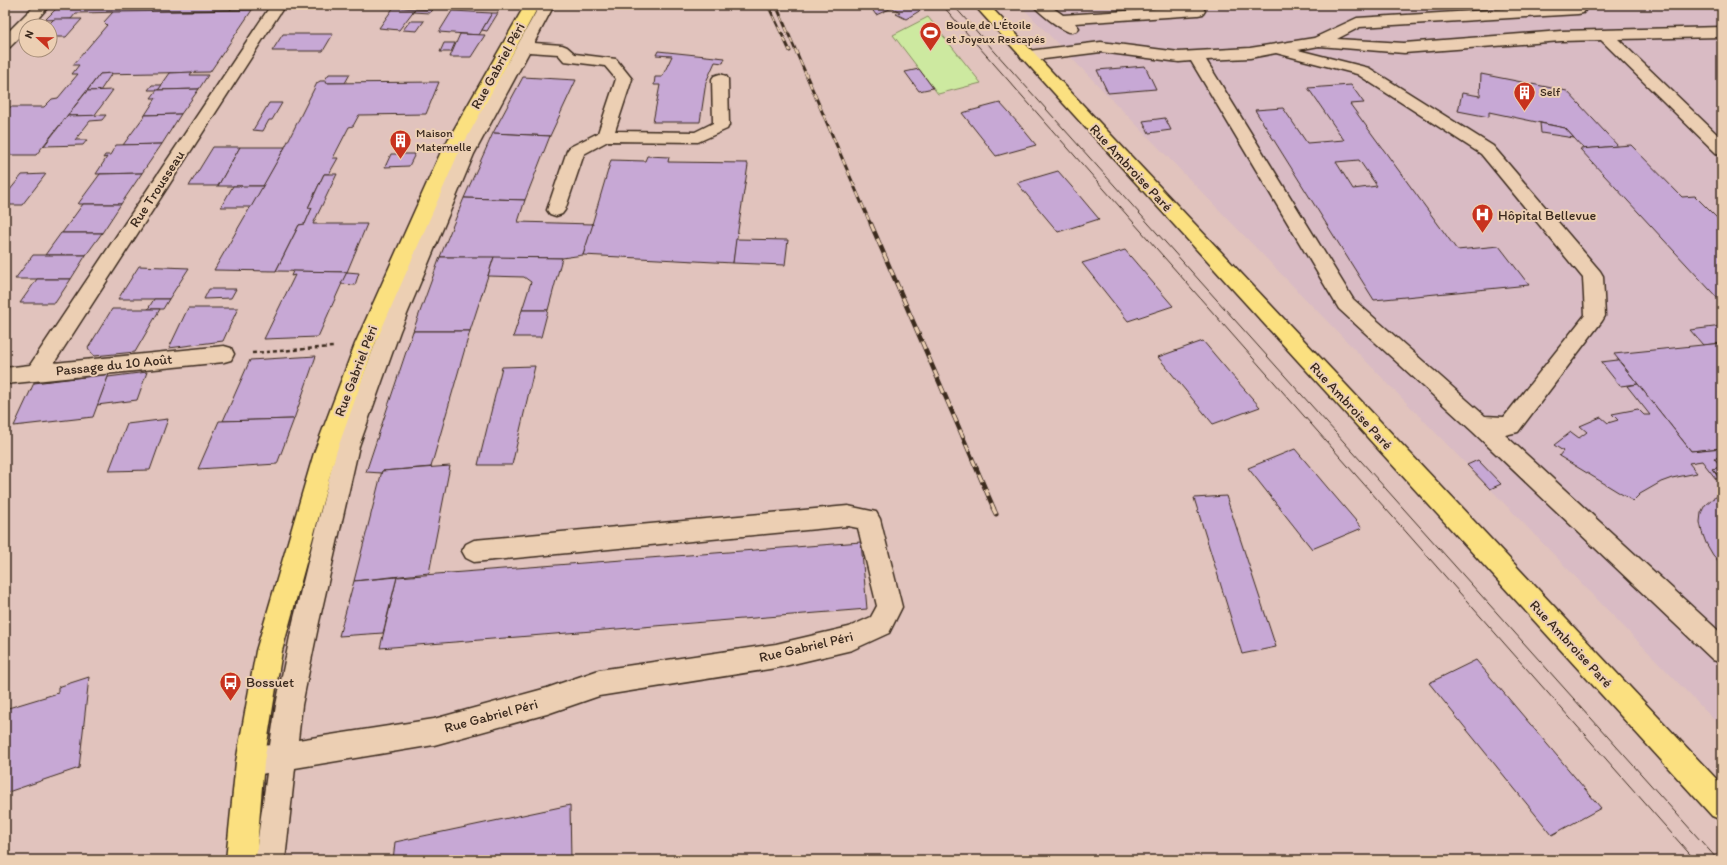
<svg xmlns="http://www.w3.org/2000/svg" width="1727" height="865" font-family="Itim,sans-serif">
  <rect width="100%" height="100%" fill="#e1c3bd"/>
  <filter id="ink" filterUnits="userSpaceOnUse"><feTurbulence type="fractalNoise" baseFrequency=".025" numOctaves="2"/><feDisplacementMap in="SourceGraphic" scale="8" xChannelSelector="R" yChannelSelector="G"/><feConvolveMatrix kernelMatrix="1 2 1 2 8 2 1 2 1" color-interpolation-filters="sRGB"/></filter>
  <g filter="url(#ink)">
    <polygon fill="#d9bbc4" points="1020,5 1722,5 1722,728 1467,465"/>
    <polygon fill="#cde9a0" stroke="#848a5f" points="928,17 981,83 938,94 893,35"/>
    <g fill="#c7a8d5" stroke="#3b2a1e" fill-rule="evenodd">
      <polygon points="60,5 234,5 230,10 76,13 71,19 45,20"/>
      <polygon points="234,5 255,5 252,10 230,10"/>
      <polygon points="396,5 418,5 415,9 394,7"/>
      <polygon points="869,5 887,5 892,8 876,15"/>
      <polygon points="887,5 917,5 921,10 906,19 896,14 900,12"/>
      <polygon points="394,7 415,9 399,30 379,28"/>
      <polygon points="415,9 433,10 430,13 412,12"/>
      <polygon points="252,10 210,72 100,74 36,155 5,155 5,107 44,107 52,99 58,98 78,74 72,74 79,65 73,65 107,25 104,22 113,12"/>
      <polygon points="452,11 492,13 479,35 439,32"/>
      <polygon points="492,13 498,13 487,31 482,30"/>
      <polygon points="54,19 82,19 66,37 50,37 50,26 47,26"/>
      <polygon points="410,21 424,21 417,31 403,30"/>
      <polygon points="283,34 333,34 323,51 272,51"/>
      <polygon points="460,34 485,35 471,57 450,57"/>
      <polygon points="444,43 455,43 451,52 440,52"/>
      <polygon points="658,51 725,58 723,63 715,62 706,82 700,122 653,122 660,85 654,85 655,77 662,77 672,56 656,55"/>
      <polygon points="1145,66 1156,89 1108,93 1097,70"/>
      <polygon points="919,69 933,88 919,91 905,72"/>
      <polygon points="192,72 190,75 208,75 199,89 158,90 170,73"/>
      <polygon points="112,73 100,91 87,91 100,74"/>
      <polygon points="329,74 350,74 345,83 325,83 324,81"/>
      <polygon points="1481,74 1567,91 1618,146 1584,149 1565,128 1489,112 1489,117 1458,111 1462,93 1480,96"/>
      <polygon points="523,77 576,80 550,136 493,133"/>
      <polygon points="320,81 326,81 325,83 439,82 426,114 359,115 353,126 349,127 333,158 338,158 329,174 324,174 308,208 312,208 305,224 299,225 276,271 214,270 285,147 317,83"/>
      <polygon points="152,85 162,85 158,90 148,90"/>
      <path d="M 1351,85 L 1364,103 L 1350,104 L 1457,250 L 1499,246 L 1529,285 L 1374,300 L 1255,110 L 1283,108 L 1307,143 L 1344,140 L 1308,88 ZM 1359,160 L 1377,186 L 1353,189 L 1336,162 Z"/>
      <polygon points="199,89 181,114 145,115 156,98 151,98 157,90"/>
      <polygon points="113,90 94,116 67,116 87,91"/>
      <polygon points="269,103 282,103 272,120 269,120 263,131 253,130"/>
      <polygon points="1000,103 1018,123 1036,145 996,156 962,113"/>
      <polygon points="181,114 162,144 123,145 145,115"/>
      <polygon points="106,115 102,120 90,121 75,140 87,140 83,145 44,146 67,116"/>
      <polygon points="1165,118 1171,130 1149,133 1143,121"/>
      <polygon points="1540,123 1565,128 1574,138 1541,133"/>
      <polygon points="493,133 550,136 525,200 464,198"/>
      <polygon points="162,144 142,173 96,174 107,157 103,158 105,155 110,155 116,145"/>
      <polygon points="1631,145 1682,197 1695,196 1722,223 1722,303 1580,149"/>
      <polygon points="213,147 240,147 218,186 189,186"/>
      <polygon points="240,147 285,147 263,186 218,186"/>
      <polygon points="391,154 415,154 409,166 385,167"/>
      <polygon points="647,156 669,157 668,162 747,163 748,165 733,263 583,255 611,160 645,161"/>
      <polygon points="1058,171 1078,194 1099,219 1058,232 1017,183"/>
      <polygon points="142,173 121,204 78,204 100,174"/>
      <polygon points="46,174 22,205 5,205 5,196 22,175"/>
      <polygon points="324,174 337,174 313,224 367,224 347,272 276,271 299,225 305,224 312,208 308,208"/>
      <polygon points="233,186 263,186 251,207 221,207"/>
      <polygon points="464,198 525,200 518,222 593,224 583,255 562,258 440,257"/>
      <polygon points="83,204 121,204 102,233 62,233"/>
      <polygon points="61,233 102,233 86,255 45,255"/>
      <polygon points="736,239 788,240 785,265 733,263"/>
      <polygon points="1125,250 1148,277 1173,306 1128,321 1082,263"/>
      <polygon points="33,255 86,255 71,279 15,279"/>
      <polygon points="440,257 494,257 470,331 413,331"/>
      <polygon points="494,257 562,258 548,310 522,310 531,282 524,277 488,276"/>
      <polygon points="139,266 189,268 169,299 118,299"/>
      <polygon points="293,271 347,272 318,337 264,339 295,275 291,276"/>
      <polygon points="347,272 359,273 355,285 341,284"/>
      <polygon points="37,279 71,279 55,303 20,303"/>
      <polygon points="209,289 236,289 231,298 204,299"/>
      <polygon points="154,299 169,299 163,309 148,309"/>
      <polygon points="188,308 238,308 223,341 169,348"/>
      <polygon points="112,309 160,309 135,352 94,356 88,348"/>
      <polygon points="522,310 548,310 541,337 513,337"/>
      <polygon points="1722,326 1722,343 1703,345 1690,330"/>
      <polygon points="413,331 470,331 431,467 382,471 382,473 366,472"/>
      <polygon points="1203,341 1230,373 1260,407 1213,424 1158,357"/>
      <polygon points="1722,343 1722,448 1691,451 1614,354"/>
      <polygon points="316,356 294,419 223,421 250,360"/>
      <polygon points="1618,360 1638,384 1620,386 1601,362"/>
      <polygon points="535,366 512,465 478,465 502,367"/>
      <polygon points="147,372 137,400 97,405 108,377"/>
      <polygon points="109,374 93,417 14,426 34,383"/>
      <polygon points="1638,384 1691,451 1722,448 1722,458 1714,458 1722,467 1712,469 1719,478 1719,479 1716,479 1702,461 1689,463 1697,473 1672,478 1661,482 1640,494 1633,501 1559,456 1563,451 1554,445 1571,432 1579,438 1587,432 1580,426 1601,417 1608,423 1618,420 1612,414 1638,409 1644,415 1650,415 1627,386"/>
      <polygon points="168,419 150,470 109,471 127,424"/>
      <polygon points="294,419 277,464 198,469 219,421"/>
      <polygon points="1295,449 1327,487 1362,528 1312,549 1248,468"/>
      <polygon points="1714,458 1722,458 1722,479 1712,469 1722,467"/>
      <polygon points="1478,460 1501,484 1490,489 1467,465"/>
      <polygon points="450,466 429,573 354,581 382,471"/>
      <polygon points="1720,495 1722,495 1722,565 1713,555 1706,543 1702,532 1700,522 1701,513 1705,505 1712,499"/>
      <polygon points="1226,496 1276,647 1242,654 1194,498"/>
      <polygon points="861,542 867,609 380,648 397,577"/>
      <polygon points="397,577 383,633 339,636 354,581"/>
      <polygon points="1476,660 1536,731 1601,808 1552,835 1429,683"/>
      <polygon points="89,677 79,768 5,793 5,709 58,693 58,687"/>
      <polygon points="570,805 571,860 393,860 395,842"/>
    </g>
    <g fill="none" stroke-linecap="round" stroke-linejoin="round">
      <defs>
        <g id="minor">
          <polygon points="35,5 50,5 31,26 26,26 26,31 10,47 5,49 5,35"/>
          <polygon points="271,5 285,5 54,363 224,346 231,348 234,354 231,360 224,362 5,384 5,368 30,365"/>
          <polygon points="540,5 554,5 534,43 562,45 567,47 575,54 616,59 632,79 615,131 695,132 713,123 712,79 714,76 720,74 726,76 728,79 729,125 727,129 698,142 608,141 584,154 565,210 562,214 556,216 550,214 547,210 567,151 570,147 598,133 616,79 605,66 564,61 558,54 529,52 474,154 400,331 359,446 319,622 302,705 298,740 434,719 547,688 599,670 776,644 849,627 871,617 877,606 858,528 848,526 474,562 466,558 462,551 466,544 474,540 848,506 876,512 880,519 902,607 889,633 852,650 776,668 599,696 547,714 434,745 295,768 285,860 255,860 267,773 250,776 240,772 236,762 240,752 250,748 270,745 276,705 293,622 337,446 380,331 456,154"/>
          <path d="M 1033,5 L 1049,5 L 1063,15 L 1187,7 L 1186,5 L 1201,5 L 1205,11 L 1203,14 L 1198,15 L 1075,23 L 1079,28 L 1076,31 C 1073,32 1070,33 1067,31 C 1059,28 1038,12 1033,5 Z"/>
          <path d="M 1574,5 L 1589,5 L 1583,13 L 1578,14 L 1360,27 L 1337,39 L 1404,43 L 1561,31 L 1722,27 L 1722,37 L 1618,39 L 1722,139 L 1722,154 L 1716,153 L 1601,40 L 1561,41 L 1404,53 L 1319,46 L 1298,50 L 1369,68 L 1493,146 L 1600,271 L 1603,276 L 1605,316 L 1602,321 L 1518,432 L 1505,435 L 1722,634 L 1722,663 L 1713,660 L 1472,431 L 1339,309 L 1191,61 L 1179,62 L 1101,52 L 1028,61 L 1022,59 L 1020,56 L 1022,53 L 1028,51 L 1101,42 L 1179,52 L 1250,48 L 1314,38 L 1357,18 ZM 1276,53 L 1357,74 L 1481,154 L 1583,278 L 1585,315 L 1504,417 L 1485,416 L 1353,299 L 1206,60 L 1250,58 Z"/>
        </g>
        <g id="major">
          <polygon points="525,5 539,5 458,154 375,344 336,453 282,651 264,762 256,860 226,860 236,762 256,651 314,453 355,344 440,154"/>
          <polygon points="974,5 989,5 1722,785 1722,820 1712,816"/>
        </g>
      </defs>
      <use href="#minor" stroke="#3b2a1e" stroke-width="3"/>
      <use href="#major" stroke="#3b2a1e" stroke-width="3"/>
      <polyline stroke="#3b2a1e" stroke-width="2.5" stroke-dasharray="4 3" stroke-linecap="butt" points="252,353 333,347"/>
      <use href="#minor" fill="#eccfb3" fill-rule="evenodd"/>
      <use href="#major" fill="#fbe080" fill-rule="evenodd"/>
      <g stroke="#3b2a1e" stroke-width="1">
        <polyline points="942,5 1695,860"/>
        <polyline points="953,5 1718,860"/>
      </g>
      <defs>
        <g id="rail-far2">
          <polyline points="768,5 790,51"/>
          <polyline points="776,5 871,225"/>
        </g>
        <polyline id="rail-far1" points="871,224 994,509"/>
        <polyline id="rail" points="993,508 996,514"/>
      </defs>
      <use href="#rail-far2" stroke="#3b2a1e" stroke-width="3"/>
      <use href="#rail-far1" stroke="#3b2a1e" stroke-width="4.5"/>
      <use href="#rail" stroke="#3b2a1e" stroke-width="5"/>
      <use href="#rail-far2" stroke="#eccfb3" stroke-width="2" stroke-dasharray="6" stroke-linecap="butt"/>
      <use href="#rail-far1" stroke="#eccfb3" stroke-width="3" stroke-dasharray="8" stroke-linecap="butt"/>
      <use href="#rail" stroke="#eccfb3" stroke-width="3.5" stroke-dasharray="10" stroke-linecap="butt"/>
    </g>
  </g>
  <defs>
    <symbol id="stadium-pin" viewBox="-11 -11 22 30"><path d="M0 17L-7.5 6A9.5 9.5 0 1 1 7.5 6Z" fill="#c8321e" stroke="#eccfb3"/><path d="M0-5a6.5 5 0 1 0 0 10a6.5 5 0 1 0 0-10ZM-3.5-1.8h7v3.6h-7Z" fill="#fff"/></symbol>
    <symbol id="building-pin" viewBox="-11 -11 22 30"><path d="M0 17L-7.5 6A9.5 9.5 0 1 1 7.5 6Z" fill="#c8321e" stroke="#eccfb3"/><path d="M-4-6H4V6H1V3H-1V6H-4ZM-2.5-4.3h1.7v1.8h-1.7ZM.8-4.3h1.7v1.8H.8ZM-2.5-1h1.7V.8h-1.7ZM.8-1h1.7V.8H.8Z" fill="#fff"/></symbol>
    <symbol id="hospital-pin" viewBox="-11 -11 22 30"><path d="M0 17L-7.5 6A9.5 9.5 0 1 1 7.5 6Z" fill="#c8321e" stroke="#eccfb3"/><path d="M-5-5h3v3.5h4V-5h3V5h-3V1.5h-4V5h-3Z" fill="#fff"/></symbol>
    <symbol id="bus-pin" viewBox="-11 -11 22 30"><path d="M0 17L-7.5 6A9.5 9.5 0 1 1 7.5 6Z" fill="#c8321e" stroke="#eccfb3"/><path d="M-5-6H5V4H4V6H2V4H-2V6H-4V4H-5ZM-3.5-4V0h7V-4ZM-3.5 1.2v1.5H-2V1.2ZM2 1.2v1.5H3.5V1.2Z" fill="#fff"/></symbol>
  </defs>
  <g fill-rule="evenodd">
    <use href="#stadium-pin" x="918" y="20" width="25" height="34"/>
    <use href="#building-pin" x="1512" y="80" width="25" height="34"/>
    <use href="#building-pin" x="388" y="128" width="25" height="34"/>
    <use href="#hospital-pin" x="1470" y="202" width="25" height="34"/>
    <use href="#bus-pin" x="218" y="670" width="25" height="34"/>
  </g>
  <g text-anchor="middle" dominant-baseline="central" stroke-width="4" stroke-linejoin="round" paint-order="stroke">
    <g font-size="12" fill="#3b2a1e" stroke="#eccfb3" text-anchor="start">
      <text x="946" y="25">Boule de L'Étoile<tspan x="946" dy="14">et Joyeux Rescapés</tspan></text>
      <text x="1540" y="92">Self</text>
      <text x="416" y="133">Maison<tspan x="416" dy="14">Maternelle</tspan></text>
    </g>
    <g font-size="14" fill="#3b2a1e" stroke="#eccfb3">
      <text transform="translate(498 66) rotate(-61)">Rue Gabriel Péri</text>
      <text transform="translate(1131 168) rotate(47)">Rue Ambroise Paré</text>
      <text transform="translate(157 189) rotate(-57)">Rue Trousseau</text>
      <text transform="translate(114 365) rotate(-6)">Passage du 10 Août</text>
      <text transform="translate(356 371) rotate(-69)">Rue Gabriel Péri</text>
      <text transform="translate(1351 406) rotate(47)">Rue Ambroise Paré</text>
      <text transform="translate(1571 644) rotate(47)">Rue Ambroise Paré</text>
      <text transform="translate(806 647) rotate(-13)">Rue Gabriel Péri</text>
      <text transform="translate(491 716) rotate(-15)">Rue Gabriel Péri</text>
    </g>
    <g font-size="14" fill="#3b2a1e" stroke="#eccfb3" text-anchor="start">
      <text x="1498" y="215">Hôpital Bellevue</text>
      <text x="246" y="682">Bossuet</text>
    </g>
  </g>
  <rect width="1727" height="865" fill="none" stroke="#eccfb3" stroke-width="20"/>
  <rect x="10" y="10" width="1707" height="845" fill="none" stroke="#3b2a1e" stroke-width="1.5" filter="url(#ink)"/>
  <g transform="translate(38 38) rotate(292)"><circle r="19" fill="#eccfb3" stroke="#a58d77"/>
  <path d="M0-3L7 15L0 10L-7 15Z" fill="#c8321e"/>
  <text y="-6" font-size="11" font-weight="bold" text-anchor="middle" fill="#3b2a1e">N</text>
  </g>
</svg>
